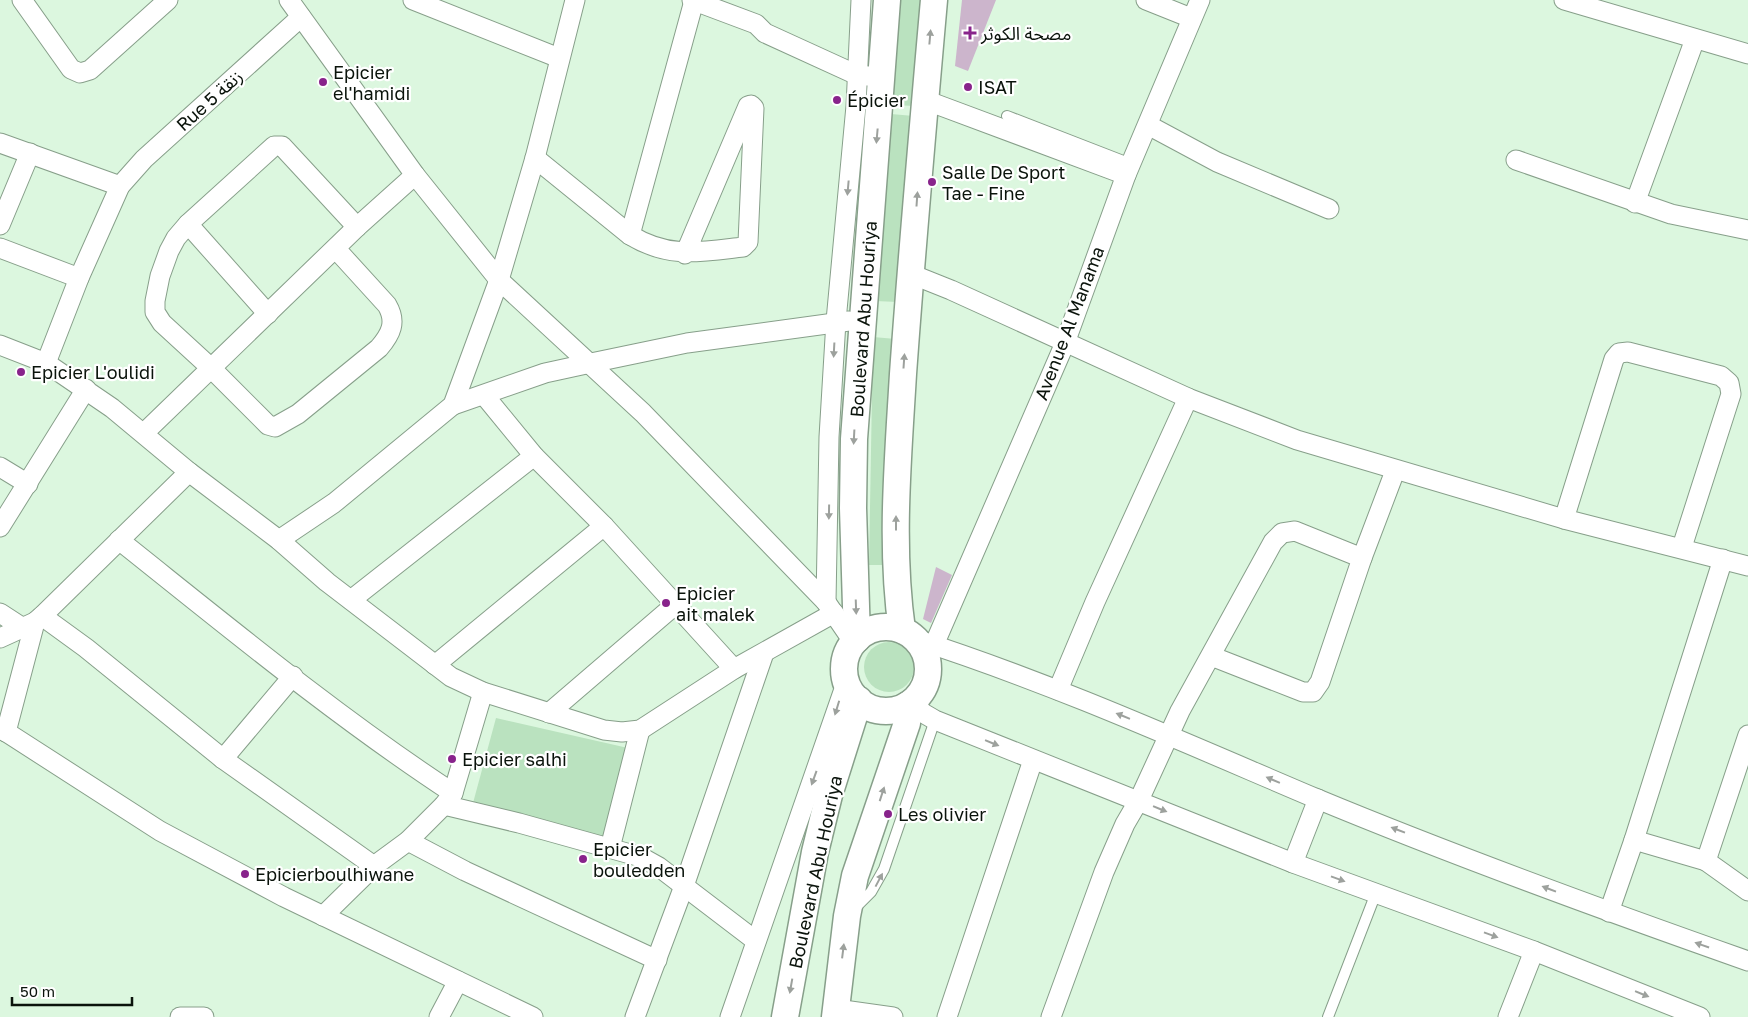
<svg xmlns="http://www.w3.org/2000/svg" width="1748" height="1017" font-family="'Golos Text','Noto Sans Arabic',sans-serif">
  <rect width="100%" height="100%" fill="#dcf7df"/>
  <g fill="#bae2bf">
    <polygon points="901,0 924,0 915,106 892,105"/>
    <polygon points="891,114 914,116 898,302 875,301"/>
    <polygon points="873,337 896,339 887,565 869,565"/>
    <circle cx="889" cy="667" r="25"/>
    <polygon points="496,718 628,748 607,841 473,803"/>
  </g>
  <g fill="#ccb5cc">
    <polygon points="962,0 996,0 968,71 955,66"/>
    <polygon points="936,567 952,575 931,623 923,619"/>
  </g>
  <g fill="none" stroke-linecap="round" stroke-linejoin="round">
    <defs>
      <g id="service">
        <polyline points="1007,116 1131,164"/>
        <polyline points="855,908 871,892 884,869 935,720"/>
        <polyline points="1328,1017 1376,893"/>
      </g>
      <g id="minor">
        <polyline points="22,0 71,69 80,73 90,70 168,0"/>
        <polyline points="289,0 415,175 499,280 643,413 826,602 854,643"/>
        <polyline points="413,0 559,58"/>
        <polyline points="692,0 756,24 765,33 857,75 868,76"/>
        <polyline points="1146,0 1191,18"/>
        <polyline points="1564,0 1748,54"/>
        <polyline points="925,100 1126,175"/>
        <polyline points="1148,125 1217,162 1329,209"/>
        <polyline points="0,143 120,186"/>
        <path d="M 535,158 L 630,235 C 669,259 700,252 743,247 L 748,242 L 754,108 L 751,105 L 748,106 L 685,254"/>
        <polyline points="1516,160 1671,214 1748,230"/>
        <polyline points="1635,203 1695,39"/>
        <polyline points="188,224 268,314"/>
        <polyline points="0,225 30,153"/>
        <polyline points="630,235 694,1"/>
        <polyline points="0,248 79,278"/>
        <path d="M 336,249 L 387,305 C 397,322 391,334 379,348 L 298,414 L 275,427 L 268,425 L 211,368 L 162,323 L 155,312 L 155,301 L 160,276 L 169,251 L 176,238 L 188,224 L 274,146 L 282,146 L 357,227"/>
        <polyline points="911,274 951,290 1188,398 1297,440 1564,519 1748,566"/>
        <polyline points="0,345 46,363 112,408 189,472 279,540 327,582 451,677 483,692 604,730 622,732 640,730 734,669 834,613"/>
        <polyline points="46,363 79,278 120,186 144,159 301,17"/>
        <polyline points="484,395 534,456 604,526 734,669"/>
        <polyline points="453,405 545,373 591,363 687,343 849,321"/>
        <polyline points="144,433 357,227 415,175"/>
        <polyline points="0,467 28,484"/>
        <polyline points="1564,519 1614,359 1619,353 1628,352 1721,376 1729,383 1731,394 1682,547"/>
        <polyline points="0,527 86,389"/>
        <path d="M 119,540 C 227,626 337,717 453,793"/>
        <polyline points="279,540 334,503 453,405 499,280 535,158 575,0"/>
        <polyline points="1723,559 1634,840 1706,861 1748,735"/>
        <polyline points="351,600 534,456"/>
        <polyline points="826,602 829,437 836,321 856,106 861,0"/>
        <polyline points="0,613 23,628"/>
        <polyline points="42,616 86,648 223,759 374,866"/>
        <polyline points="0,638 35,622 42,616 189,472"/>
        <path d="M 915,639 C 1052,683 1183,742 1315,798 C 1457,857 1603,910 1748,961"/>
        <polyline points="934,645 1065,343 1126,175 1200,0"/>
        <polyline points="1211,656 1303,692 1313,692 1320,682 1362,558 1395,471"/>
        <polyline points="435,665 604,526"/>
        <polyline points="1058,690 1095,602 1188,398"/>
        <polyline points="913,701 923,713 935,720 1293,863 1534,951 1700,1017"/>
        <polyline points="549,713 676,604"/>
        <polyline points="0,728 160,831 284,897 533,1017"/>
        <polyline points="6,732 35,622"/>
        <polyline points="223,759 293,676"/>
        <polyline points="444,805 519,823 641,857 659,867 756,941"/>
        <polyline points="408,841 465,871 657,960"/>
        <polyline points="610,848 640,730"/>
        <polyline points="1706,861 1748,891"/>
        <polyline points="1293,863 1318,799"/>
        <polyline points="1609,912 1634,840"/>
        <polyline points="323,916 374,866 408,841 444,805 453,793 483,692"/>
        <polyline points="836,1009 893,1017"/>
        <polyline points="180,1017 204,1017"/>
        <polyline points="439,1017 458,981"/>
        <polyline points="635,1017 684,886 764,653"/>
        <polyline points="730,1017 843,692 848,684"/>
        <polyline points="947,1017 1033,760"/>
        <polyline points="1051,1017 1104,872 1125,824 1139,800 1180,711 1273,542 1282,533 1295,531 1362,558"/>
        <polyline points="1508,1017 1534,951"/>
      </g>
      <g id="secondary">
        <circle cx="886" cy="669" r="42"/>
        <path d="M 902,630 C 890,546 898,459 903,374 C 912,249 923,124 934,0"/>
        <polyline points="857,639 853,508 854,439 887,0"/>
        <polyline points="785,1017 815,852 829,795 859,700"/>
        <polyline points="835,1017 847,916 855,876 907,723 909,704"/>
      </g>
    </defs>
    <use href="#service" stroke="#879f8a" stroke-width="12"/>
    <use href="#minor" stroke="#879f8a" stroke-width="21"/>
    <use href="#secondary" stroke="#879f8a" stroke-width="29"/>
    <use href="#service" stroke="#fff" stroke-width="10"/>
    <use href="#minor" stroke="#fff" stroke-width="19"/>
    <use href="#secondary" stroke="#fff" stroke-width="26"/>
  </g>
  <defs><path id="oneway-solid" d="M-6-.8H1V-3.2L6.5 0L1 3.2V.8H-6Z" transform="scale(1.25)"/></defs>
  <g fill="#9da19d">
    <use href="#oneway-solid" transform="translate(930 37) rotate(-85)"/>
    <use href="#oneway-solid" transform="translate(877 136) rotate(95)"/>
    <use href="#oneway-solid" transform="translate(848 188) rotate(95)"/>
    <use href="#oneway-solid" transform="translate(917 199) rotate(-86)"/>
    <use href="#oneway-solid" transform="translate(834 350) rotate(93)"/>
    <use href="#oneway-solid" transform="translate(904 361) rotate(-86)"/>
    <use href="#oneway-solid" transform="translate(854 437) rotate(93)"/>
    <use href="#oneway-solid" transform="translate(829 512) rotate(91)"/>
    <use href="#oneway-solid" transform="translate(896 523) rotate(-90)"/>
    <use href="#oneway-solid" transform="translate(856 607) rotate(88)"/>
    <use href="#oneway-solid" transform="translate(837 708) rotate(107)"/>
    <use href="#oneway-solid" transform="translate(1123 716) rotate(-158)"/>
    <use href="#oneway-solid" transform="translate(992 743) rotate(22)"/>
    <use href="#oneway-solid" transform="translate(814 778) rotate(110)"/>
    <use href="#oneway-solid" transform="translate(1273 780) rotate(-157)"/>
    <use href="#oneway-solid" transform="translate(882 794) rotate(-72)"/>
    <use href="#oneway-solid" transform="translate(1160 809) rotate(22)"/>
    <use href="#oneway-solid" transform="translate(1398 830) rotate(-159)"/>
    <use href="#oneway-solid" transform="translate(1338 879) rotate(20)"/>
    <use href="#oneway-solid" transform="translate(879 880) rotate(-62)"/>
    <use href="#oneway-solid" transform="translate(1549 889) rotate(-159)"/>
    <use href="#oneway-solid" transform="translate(1491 935) rotate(20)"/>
    <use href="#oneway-solid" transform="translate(1702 945) rotate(-161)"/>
    <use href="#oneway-solid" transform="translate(843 951) rotate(-83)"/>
    <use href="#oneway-solid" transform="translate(791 986) rotate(100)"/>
    <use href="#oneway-solid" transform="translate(1642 994) rotate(22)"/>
  </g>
  <g fill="#88238b" stroke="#fff" stroke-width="2">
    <path d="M967.5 25.5h5v5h5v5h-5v5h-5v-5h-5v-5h5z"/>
    <circle cx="323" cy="82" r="5"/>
    <circle cx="968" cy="87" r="5"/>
    <circle cx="837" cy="100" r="5"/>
    <circle cx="932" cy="182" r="5"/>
    <circle cx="21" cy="372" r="5"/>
    <circle cx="666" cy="603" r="5"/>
    <circle cx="452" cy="759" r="5"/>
    <circle cx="888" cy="814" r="5"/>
    <circle cx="583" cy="859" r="5"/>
    <circle cx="245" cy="874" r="5"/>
  </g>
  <g text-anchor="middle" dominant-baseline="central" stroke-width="4.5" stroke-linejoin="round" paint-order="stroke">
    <g font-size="18" fill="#0a130b" stroke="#fff" text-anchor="start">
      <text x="981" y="33">مصحة الكوثر</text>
      <text x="333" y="72">Epicier<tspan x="333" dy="21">el'hamidi</tspan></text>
      <text x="978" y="87">ISAT</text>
      <text x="847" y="100">Épicier</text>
      <text x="942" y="172">Salle De Sport<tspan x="942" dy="21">Tae - Fine</tspan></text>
      <text x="31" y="372">Epicier L'oulidi</text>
      <text x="676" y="593">Epicier<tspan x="676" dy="21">ait malek</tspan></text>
      <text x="462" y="759">Epicier salhi</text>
      <text x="898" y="814">Les olivier</text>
      <text x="593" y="849">Epicier<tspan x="593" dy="21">bouledden</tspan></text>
      <text x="255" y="874">Epicierboulhiwane</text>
    </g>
    <g font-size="18" fill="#0a130b" stroke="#fff">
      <text transform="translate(209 100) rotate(-42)">Rue 5 زنقة</text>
      <text transform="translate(863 319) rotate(-86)">Boulevard Abu Houriya</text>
      <text transform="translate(1069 323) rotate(-69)">Avenue Al Manama</text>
      <text transform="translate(815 872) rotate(-78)">Boulevard Abu Houriya</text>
    </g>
  </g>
  <path d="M12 997v8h120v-8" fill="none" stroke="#0a130b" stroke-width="2.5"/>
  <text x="20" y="997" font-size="15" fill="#0a130b" stroke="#ffffff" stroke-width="4" paint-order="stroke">50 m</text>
</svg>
